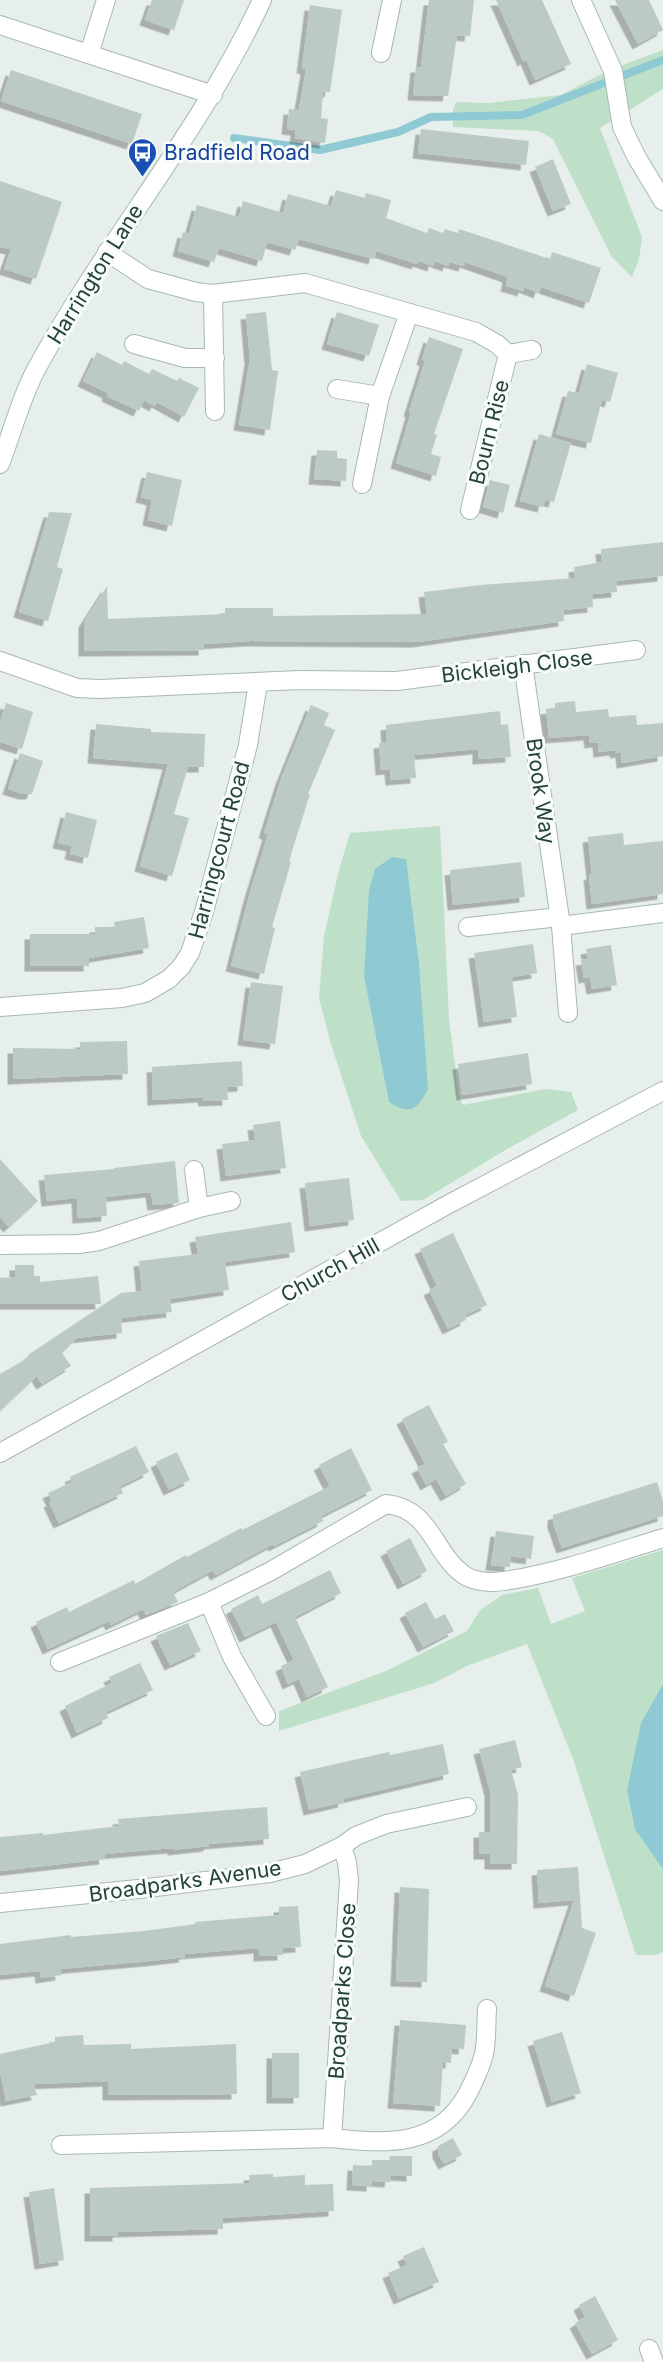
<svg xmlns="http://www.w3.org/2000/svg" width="663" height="2362" font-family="Inter,sans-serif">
  <defs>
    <filter id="shadow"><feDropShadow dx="-5.5" dy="5.5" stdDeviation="0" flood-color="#0004"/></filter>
  </defs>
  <rect width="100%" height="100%" fill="#e6efeb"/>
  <g fill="#bfe0c8">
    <polygon points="663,50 663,89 600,128 642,237 639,259 632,277 612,257 553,139 538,131 453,127 452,113 456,102 488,103 561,95 609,70"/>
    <polygon points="440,826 449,1019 459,1096 463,1105 545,1089 571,1092 578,1110 507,1149 423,1200 401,1201 361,1136 330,1041 319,998 324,936 339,870 350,833"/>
    <polygon points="663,1550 663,1952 657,1955 636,1955 573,1759 527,1644 469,1665 434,1683 279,1731 279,1711 386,1671 467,1631 480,1610 502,1595 538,1588 551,1624 585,1611 572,1578"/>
  </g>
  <g fill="#8ec9d4">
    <path d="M 392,857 L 406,859 L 419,964 L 428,1089 C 418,1109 411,1116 389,1102 L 364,976 L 369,890 L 375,869 Z"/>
    <polygon points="663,1684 663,1869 635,1829 627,1790 641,1723"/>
  </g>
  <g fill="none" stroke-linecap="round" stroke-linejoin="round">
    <polyline stroke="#8ec9d4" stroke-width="8" points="234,138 320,150 398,132 431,117 522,115 663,60"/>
  </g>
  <g fill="#bbcac4" filter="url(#shadow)">
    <polygon points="152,0 184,0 174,30 145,20"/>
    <polygon points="429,0 474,0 470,36 457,35 448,96 413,95 416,67 421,67"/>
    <polygon points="496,0 542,0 571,64 535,80 526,59 523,61"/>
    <polygon points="615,0 649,0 663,30 638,44"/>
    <polygon points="310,5 342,10 330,92 323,92 321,118 328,119 325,143 295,138 296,130 287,129 289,109 299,110 306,69 302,68"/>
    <polygon points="11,70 142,114 132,144 1,101"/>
    <polygon points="421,129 529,141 526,165 418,153"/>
    <polygon points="553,159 571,204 553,211 535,167"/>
    <polygon points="0,181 62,202 36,279 4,269 11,249 0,247"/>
    <polygon points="336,190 365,198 366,193 391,200 386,218 427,233 429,228 443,233 445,229 458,233 459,229 550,259 552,252 601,268 589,303 541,287 539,293 524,287 523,291 506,286 508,277 465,262 464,266 449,262 448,266 434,261 433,266 418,261 417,264 376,251 374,259 299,239 295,250 267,242 262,261 219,248 214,262 178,251 183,232 189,234 197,205 239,217 243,201 283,213 288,194 331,206"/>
    <polygon points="266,312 272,370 278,371 270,430 239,425 250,359 246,314"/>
    <polygon points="337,312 379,325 369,356 327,344"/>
    <polygon points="429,337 463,349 434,434 437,435 431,454 441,457 436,476 396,463 411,412 409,411 425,361 422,359"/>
    <polygon points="97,352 122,365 124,361 149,374 152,369 177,381 179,378 199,388 184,417 157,402 155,406 144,400 139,411 107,396 108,393 83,381"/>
    <polygon points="587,364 618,373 610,402 602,400 591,443 556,434 568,391 579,393"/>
    <polygon points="539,434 571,443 554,502 545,500 543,507 520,501"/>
    <polygon points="317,450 337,451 337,458 347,459 346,481 314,479"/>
    <polygon points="147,472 182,480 172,526 148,520 152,500 141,497"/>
    <polygon points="490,480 510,485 503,513 483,507"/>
    <polygon points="49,512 72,513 57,567 63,569 48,621 19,612"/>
    <polygon points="663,542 663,576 616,581 617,592 592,594 593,607 563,610 564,621 418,642 250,641 204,644 204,650 84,651 84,622 107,586 108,619 225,614 225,608 273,608 273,616 427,614 424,592 481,585 575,578 574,567 602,562 601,549"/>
    <polygon points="575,701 576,712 608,709 609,717 636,715 637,725 663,723 663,756 622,763 621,752 616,753 615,750 599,752 598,742 590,743 589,735 549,738 546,709 555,708 555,703"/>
    <polygon points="6,703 33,712 22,749 0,742 0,722"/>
    <polygon points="311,705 329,713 324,725 335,730 308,794 310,794 289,861 291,862 272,927 275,928 264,974 231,966 249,896 268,834 264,833 281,779"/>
    <polygon points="500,711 501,725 508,724 511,757 478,759 478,749 414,755 416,778 391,780 390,769 381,770 379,743 387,742 386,725"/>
    <polygon points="96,724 151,729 151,732 205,734 204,767 188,767 174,814 189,818 172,876 140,866 168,764 93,758"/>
    <polygon points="20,753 43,761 32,794 24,794 8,789"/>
    <polygon points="66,812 97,820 88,858 70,854 72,846 58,843"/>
    <polygon points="623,833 624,845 663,841 663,894 592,904 589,875 592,874 588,837"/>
    <polygon points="521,862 525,897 453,905 450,870"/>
    <polygon points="144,917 149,948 89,958 89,966 30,966 30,934 95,934 95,927 115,927 114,922"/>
    <polygon points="533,944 537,973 512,977 517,1017 484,1022 474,953"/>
    <polygon points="611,945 617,985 592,989 590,977 584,978 581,960 588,959 586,949"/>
    <polygon points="251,982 283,986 275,1044 243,1040"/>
    <polygon points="127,1041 128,1074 13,1079 13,1048 80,1049 80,1042"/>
    <polygon points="528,1053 532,1084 462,1095 458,1064"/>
    <polygon points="242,1061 243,1086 227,1087 228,1100 204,1101 203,1097 153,1100 152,1067"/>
    <polygon points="280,1121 286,1168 226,1176 222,1144 255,1140 253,1125"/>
    <polygon points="0,1159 38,1201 9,1227 0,1217"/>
    <polygon points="175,1161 179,1203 153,1205 151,1192 106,1197 107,1216 78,1218 77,1198 47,1201 44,1175 114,1169 114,1168"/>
    <polygon points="349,1178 354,1220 310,1226 305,1183"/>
    <polygon points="291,1222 295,1252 225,1262 229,1290 170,1299 172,1312 121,1318 122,1333 75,1338 76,1339 62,1353 71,1366 42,1384 37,1376 0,1411 0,1374 28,1358 28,1355 121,1293 142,1291 139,1261 198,1254 195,1237"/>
    <polygon points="453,1233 487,1305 465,1315 466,1320 448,1329 429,1290 437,1286 420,1249"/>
    <polygon points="15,1265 34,1265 34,1276 40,1276 40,1282 98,1276 101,1304 0,1304 0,1278 15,1277"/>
    <polygon points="429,1405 448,1442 443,1444 466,1484 446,1496 436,1479 426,1485 417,1468 425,1464 402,1419"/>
    <polygon points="136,1446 149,1472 120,1486 123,1493 59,1523 49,1502 52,1501 48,1493 72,1482 70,1477"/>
    <polygon points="351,1448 372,1490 321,1516 323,1521 274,1546 273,1544 216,1575 213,1570 173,1592 178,1602 146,1615 143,1609 111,1625 109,1621 48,1649 36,1622 67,1607 69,1612 134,1580 135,1584 186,1555 187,1557 241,1528 242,1530 330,1486 319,1465"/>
    <polygon points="177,1452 190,1480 169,1490 156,1462"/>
    <polygon points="657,1482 663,1501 663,1516 562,1548 553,1523 553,1515"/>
    <polygon points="496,1531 534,1536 531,1559 511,1556 510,1567 491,1565"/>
    <polygon points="410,1538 427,1571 403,1584 386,1551"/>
    <polygon points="330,1570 341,1593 295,1617 328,1687 307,1697 299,1679 288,1684 281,1666 294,1660 276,1622 245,1637 231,1609 258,1595 262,1604"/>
    <polygon points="426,1602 435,1619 445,1614 454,1631 423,1647 405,1613"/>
    <polygon points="188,1623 201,1651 170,1665 156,1636"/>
    <polygon points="140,1663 153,1690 106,1712 108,1718 77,1733 65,1706 112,1683 109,1677"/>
    <polygon points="515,1740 522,1767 511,1770 518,1795 517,1864 490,1864 490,1854 479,1854 479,1832 490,1832 490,1791 479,1749"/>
    <polygon points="443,1744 449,1774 343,1799 344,1802 309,1810 300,1772 389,1752 390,1755"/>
    <polygon points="267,1807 269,1839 209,1844 209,1846 173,1850 173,1848 104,1854 105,1859 0,1871 0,1837 43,1833 43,1835 119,1826 118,1819"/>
    <polygon points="578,1867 582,1928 596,1933 574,1996 545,1986 574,1900 539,1903 537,1870"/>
    <polygon points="400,1887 429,1889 427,1982 396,1981"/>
    <polygon points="298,1906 301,1947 283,1948 283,1955 259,1956 259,1948 184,1954 185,1957 150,1961 60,1969 61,1975 41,1978 40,1971 0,1975 0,1944 71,1935 71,1937 144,1931 196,1924 195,1922 279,1915 279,1907"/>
    <polygon points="400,2020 466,2025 464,2049 452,2048 451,2063 443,2062 440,2106 393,2103"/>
    <polygon points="562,2032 581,2093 552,2102 533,2041"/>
    <polygon points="83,2035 84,2045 131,2044 131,2049 236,2044 237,2094 108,2095 108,2081 34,2084 37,2095 6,2101 0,2071 0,2054 55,2042 55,2037"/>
    <rect x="272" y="2053" width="27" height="45"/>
    <polygon points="453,2138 462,2155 444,2164 438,2153 438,2146"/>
    <polygon points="390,2156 412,2156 412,2176 391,2175 390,2182 372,2181 372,2186 352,2185 353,2165 372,2166 372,2160 389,2160"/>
    <polygon points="273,2174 273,2177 305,2175 305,2185 333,2184 334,2211 223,2218 223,2229 118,2232 118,2236 90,2236 90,2188 250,2183 249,2175"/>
    <polygon points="54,2188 64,2260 40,2264 29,2192"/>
    <polygon points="424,2247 439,2282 399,2299 388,2273 407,2265 403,2256"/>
    <polygon points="595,2296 618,2340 592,2354 575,2323 585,2317 579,2305"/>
  </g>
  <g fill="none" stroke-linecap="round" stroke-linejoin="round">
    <defs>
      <g id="street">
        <polyline points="581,0 613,71 622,127 636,156 663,201"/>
        <polyline points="0,25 213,95"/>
        <polyline points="381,53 392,0"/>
        <polyline points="89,54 106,0"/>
        <polyline points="107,252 148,279 196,292 213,294 305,283 476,332 497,344 508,354 532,350"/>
        <polyline points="213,294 215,411"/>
        <polyline points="134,344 185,358 215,358"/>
        <polyline points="337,389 380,396"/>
        <polyline points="362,484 380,396 409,313"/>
        <polyline points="470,510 508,354"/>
        <polyline points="0,661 77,688 100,689 300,680 397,681 636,650"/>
        <polyline points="523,664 561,926 568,1013"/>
        <polyline points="561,926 663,913"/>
        <polyline points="468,927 559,917"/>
        <polyline points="0,1007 122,998 145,993 169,979 181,967 190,953 204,912 248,745 258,683"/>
        <polyline points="194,1170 199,1208 231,1201"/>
        <polyline points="0,1245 79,1244 99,1241 199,1208"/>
        <polyline points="0,1453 447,1205 663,1091"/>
        <polyline points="209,1602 232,1657 266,1716"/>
        <path d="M 60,1662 L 209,1602 L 271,1571 L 386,1504 C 432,1509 432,1552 464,1575 C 474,1582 492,1583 504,1581 C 558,1573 611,1554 663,1538"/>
        <polyline points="0,1903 148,1888 270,1873 305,1864 342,1846 356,1836 386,1824 467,1807"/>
        <polyline points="332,2138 349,1881 347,1862 342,1846"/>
        <path d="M 61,2145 L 332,2138 C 386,2144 439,2148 468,2093 C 474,2081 481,2067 484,2054 C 487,2040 486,2023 487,2009"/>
        <polyline points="649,2349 654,2362"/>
      </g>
      <path id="secondary" d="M 0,464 C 12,433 22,394 38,366 C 107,240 202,130 262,0"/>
    </defs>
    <use href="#street" stroke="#a8b8b2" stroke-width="20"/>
    <use href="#secondary" stroke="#a4bbb3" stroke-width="20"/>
    <use href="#street" stroke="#fff" stroke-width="18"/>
    <use href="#secondary" stroke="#fff" stroke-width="18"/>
  </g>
  <defs>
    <symbol id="bus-pin" viewBox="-11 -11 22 30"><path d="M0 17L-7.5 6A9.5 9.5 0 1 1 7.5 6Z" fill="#1a4fb4" stroke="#f7fbf9"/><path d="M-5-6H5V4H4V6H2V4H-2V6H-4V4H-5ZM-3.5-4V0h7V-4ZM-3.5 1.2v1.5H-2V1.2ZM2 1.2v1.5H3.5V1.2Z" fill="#fff"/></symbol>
  </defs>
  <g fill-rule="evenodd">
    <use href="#bus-pin" x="126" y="136" width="33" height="45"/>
  </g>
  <g text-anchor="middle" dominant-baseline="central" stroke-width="6" stroke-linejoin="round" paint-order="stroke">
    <g font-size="21" fill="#164399" stroke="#f7fbf9" text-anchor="start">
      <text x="164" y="152">Bradfield Road</text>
    </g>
    <g font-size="21" fill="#24423a" stroke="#f7fbf9">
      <text transform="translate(95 274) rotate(-58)">Harrington Lane</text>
      <text transform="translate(489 432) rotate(-76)">Bourn Rise</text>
      <text transform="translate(517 666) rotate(-7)">Bickleigh Close</text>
      <text transform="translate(541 791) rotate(82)">Brook Way</text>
      <text transform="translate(219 850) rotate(-75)">Harringcourt Road</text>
      <text transform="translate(330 1270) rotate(-29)">Church Hill</text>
      <text transform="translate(185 1881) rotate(-8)">Broadparks Avenue</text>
      <text transform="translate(342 1991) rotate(-86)">Broadparks Close</text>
    </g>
  </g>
</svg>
